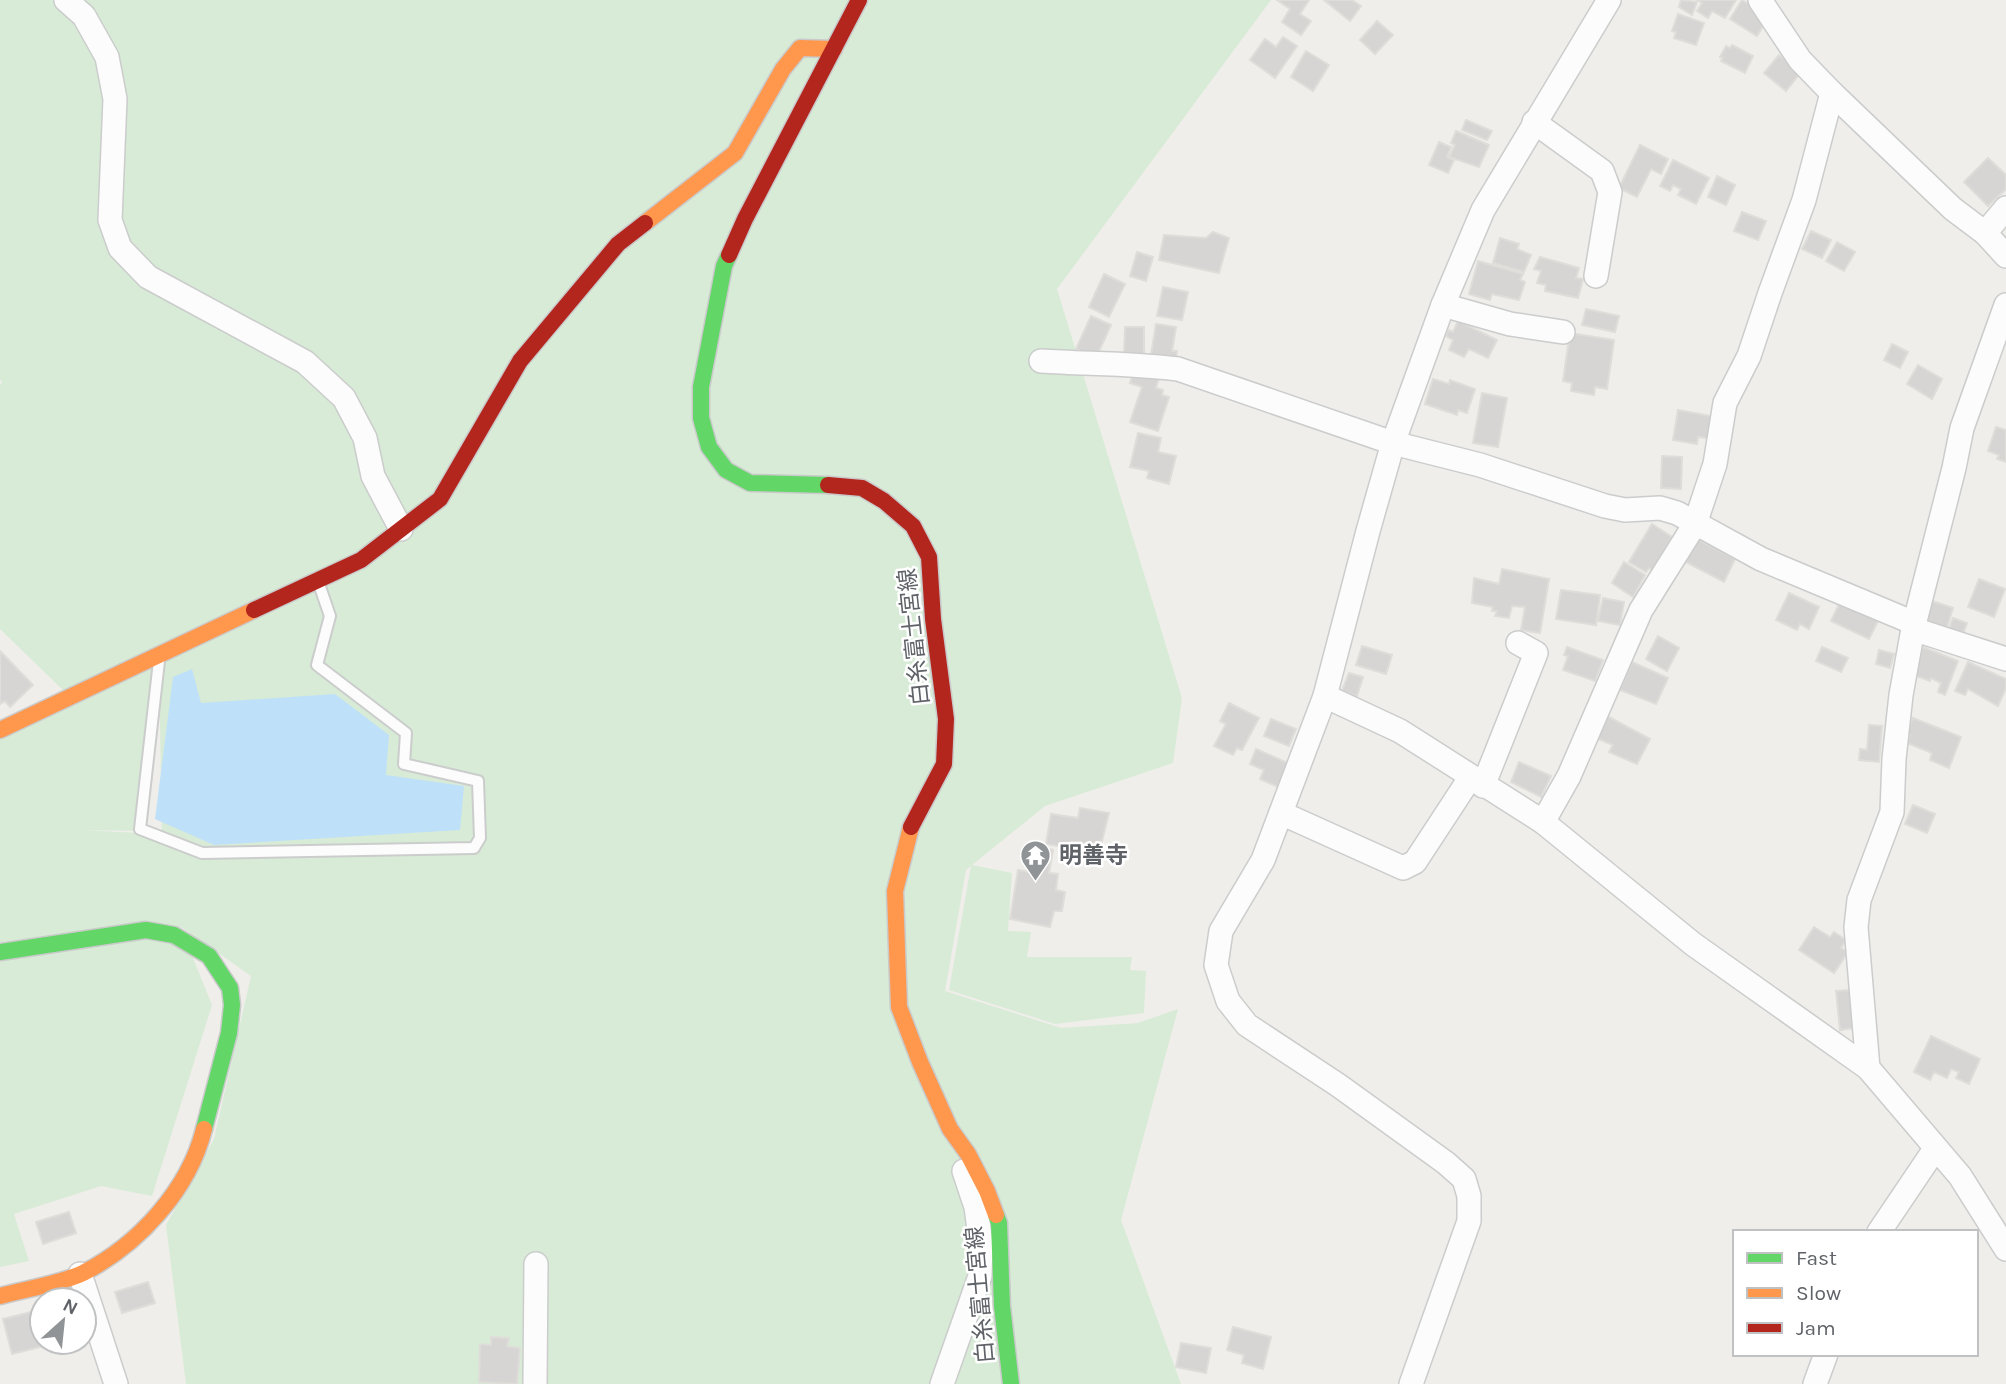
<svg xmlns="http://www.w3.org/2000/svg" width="2006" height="1384" font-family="Karla,'Noto Sans JP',sans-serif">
  <rect width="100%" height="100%" fill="#efeeea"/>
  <path fill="#d8ebd6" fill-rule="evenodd" d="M 0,0 L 1271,0 L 1057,289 L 1182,698 L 1173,763 L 1045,806 L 972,865 L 1012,873 L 1008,931 L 1031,932 L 1027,957 L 1132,957 L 1130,970 L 1146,971 L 1144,1013 L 1055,1024 L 949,990 L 971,866 L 966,870 L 945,991 L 1061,1028 L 1138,1023 L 1178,1009 L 1121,1220 L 1181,1384 L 186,1384 L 166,1225 L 214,1139 L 251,976 L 180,926 L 212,1005 L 152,1196 L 101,1186 L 14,1214 L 29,1261 L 0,1267 L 0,734 L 66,693 L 0,629 L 0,384 L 2,383 L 0,379 ZM 159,667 L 162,842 L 138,833 L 84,830 L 146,831 Z"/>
  <polygon fill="#bfe0f9" points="192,669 201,703 335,694 389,735 386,775 464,786 460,830 214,845 155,819 173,677"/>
  <g fill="#d6d5d3" stroke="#deddd9" stroke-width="2">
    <polygon points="1277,0 1309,0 1300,14 1311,21 1301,35 1282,22 1290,9"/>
    <polygon points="1324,0 1352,0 1361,6 1350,21"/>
    <polygon points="1681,0 1697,2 1692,15 1679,7"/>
    <polygon points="1697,0 1736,0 1725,18 1712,11 1708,18 1697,11 1702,3"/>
    <polygon points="1742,0 1760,11 1766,21 1757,36 1730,19"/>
    <polygon points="1678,14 1704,23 1696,45 1674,38 1676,32 1672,31"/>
    <polygon points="1377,21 1393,35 1375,54 1360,40"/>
    <polygon points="1283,37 1297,46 1275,78 1250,60 1265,39 1276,47"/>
    <polygon points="1732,45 1753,56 1745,73 1721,61 1723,58 1720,57 1726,46 1730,48"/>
    <polygon points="1306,51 1329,65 1313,91 1291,77"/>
    <polygon points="1779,55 1801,72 1786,91 1764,73"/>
    <polygon points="1466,120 1492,131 1487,140 1462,130"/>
    <polygon points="1456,131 1489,145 1479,167 1449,157 1455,145 1451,143"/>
    <polygon points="1439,142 1451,147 1447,157 1454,160 1448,173 1429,165"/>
    <polygon points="1640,145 1668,159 1661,174 1651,169 1637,197 1619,188"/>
    <polygon points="1988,158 2006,175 2006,189 1988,206 1964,182"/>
    <polygon points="1673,160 1709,178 1696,204 1678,195 1681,189 1673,185 1670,191 1660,186"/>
    <polygon points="1717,176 1735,185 1726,205 1708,197"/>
    <polygon points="1742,212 1766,221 1758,240 1734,231"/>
    <polygon points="1811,231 1831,240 1822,258 1802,249"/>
    <polygon points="1213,232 1229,238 1219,273 1159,260 1164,235 1206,238"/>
    <polygon points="1500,238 1519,244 1517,249 1531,255 1524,272 1493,263"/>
    <polygon points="1837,242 1855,252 1844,271 1826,261"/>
    <polygon points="1137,252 1153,257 1146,281 1130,276"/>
    <polygon points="1540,257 1579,268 1576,278 1583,279 1578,298 1545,291 1546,285 1537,283 1541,271 1534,269"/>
    <polygon points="1478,261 1523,274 1520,280 1525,282 1519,300 1492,294 1490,300 1469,294"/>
    <polygon points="1104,274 1125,284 1109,317 1089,307"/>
    <polygon points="1163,287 1188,292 1182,320 1157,316"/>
    <polygon points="1586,309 1619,316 1615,332 1582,325"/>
    <polygon points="1091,316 1111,325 1096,358 1076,349"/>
    <polygon points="1458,321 1497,340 1488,358 1469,349 1464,357 1449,350 1453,340 1446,336 1449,330 1453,332"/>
    <polygon points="1156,324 1176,327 1172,351 1177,351 1176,359 1151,355"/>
    <polygon points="1125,327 1144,327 1144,355 1124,354"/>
    <polygon points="1570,333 1614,340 1607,389 1595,387 1594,395 1571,391 1572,383 1563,381"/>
    <polygon points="1892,344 1908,352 1900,368 1884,360"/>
    <polygon points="1918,365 1942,379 1932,399 1907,384"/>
    <polygon points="1134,370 1159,378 1156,388 1163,390 1162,395 1169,397 1158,431 1130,422 1142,387 1130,383"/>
    <polygon points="1433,379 1449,384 1450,380 1475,389 1467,413 1458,410 1457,415 1425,404"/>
    <polygon points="1482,393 1507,398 1498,447 1473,443"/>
    <polygon points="1678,410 1716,417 1712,439 1698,437 1697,444 1673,440"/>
    <polygon points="1996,427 2006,430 2006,462 1997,459 1999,455 1988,451"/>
    <polygon points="1138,433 1161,438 1158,452 1176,456 1169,484 1147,478 1149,471 1130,467"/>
    <polygon points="1662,456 1682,457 1681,489 1661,488"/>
    <polygon points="1652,524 1672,537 1652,570 1649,568 1646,572 1629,562"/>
    <polygon points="1695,538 1735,559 1724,582 1684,561"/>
    <polygon points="1624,562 1645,575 1633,597 1612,583"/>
    <polygon points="1502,569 1549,579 1540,633 1521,630 1525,607 1512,606 1509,618 1495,616 1497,611 1492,611 1493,607 1472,603 1474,578 1499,584"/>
    <polygon points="1979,579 2005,589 1994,617 1968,607"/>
    <polygon points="1561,590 1600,595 1596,625 1556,619"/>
    <polygon points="1789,593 1819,607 1809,629 1800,624 1797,630 1776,620"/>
    <polygon points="1603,598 1624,602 1620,625 1598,621"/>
    <polygon points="1841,600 1879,619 1869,639 1831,621"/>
    <polygon points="1932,601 1953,608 1946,631 1925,624"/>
    <polygon points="1953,618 1967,623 1962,637 1948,632"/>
    <polygon points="1658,636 1679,648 1667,671 1646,659"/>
    <polygon points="1362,646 1392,655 1386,674 1356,665"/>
    <polygon points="1567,647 1603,660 1595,681 1563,670 1568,656 1564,655"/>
    <polygon points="1822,647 1848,658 1841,672 1816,661"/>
    <polygon points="1923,647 1958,661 1945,695 1938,692 1941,683 1931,678 1930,681 1913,675"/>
    <polygon points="1879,650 1894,654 1890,668 1876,664"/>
    <polygon points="0,651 33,685 10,707 5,701 0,704"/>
    <polygon points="1632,662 1668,678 1656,704 1620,690"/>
    <polygon points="1968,662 2006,679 2006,688 1998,706 1968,689 1965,695 1955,691"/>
    <polygon points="1349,673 1363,677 1357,696 1342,691"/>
    <polygon points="1229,703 1259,718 1242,750 1237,748 1233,755 1214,746 1226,724 1220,721"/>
    <polygon points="1607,716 1650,739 1637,764 1609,752 1613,745 1596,738"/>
    <polygon points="1913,718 1961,737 1949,768 1930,760 1932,753 1907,743 1910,735 1907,734"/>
    <polygon points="1271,719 1296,729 1289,746 1264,736"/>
    <polygon points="1869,725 1882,726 1879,762 1859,760 1860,749 1867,750"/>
    <polygon points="1256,749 1288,763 1278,787 1260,779 1264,770 1250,764"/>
    <polygon points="1519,762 1551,776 1541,797 1511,782"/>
    <polygon points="1913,805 1935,814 1927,833 1905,824"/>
    <polygon points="1080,808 1109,813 1099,853 1046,844 1051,814 1078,818"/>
    <polygon points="1034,845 1053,850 1049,873 1058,874 1056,890 1065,892 1062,911 1054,911 1050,927 1010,919 1018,870 1029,872"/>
    <polygon points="1814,927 1830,937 1834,932 1846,940 1841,948 1848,952 1834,973 1799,950"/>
    <polygon points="1851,990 1854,1028 1840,1030 1836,991"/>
    <polygon points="1931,1036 1980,1059 1969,1084 1956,1078 1959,1072 1951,1069 1947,1078 1934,1072 1930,1080 1914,1072"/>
    <polygon points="69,1212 76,1233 43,1244 36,1222"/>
    <polygon points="148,1282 155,1303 122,1313 115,1292"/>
    <polygon points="35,1311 44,1346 12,1354 3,1319"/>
    <polygon points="1233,1327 1271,1337 1263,1369 1242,1363 1244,1355 1227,1350"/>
    <polygon points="491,1337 509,1338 507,1346 520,1348 517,1384 479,1382 480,1344 491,1345"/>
    <polygon points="1181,1343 1211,1348 1206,1373 1176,1367"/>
  </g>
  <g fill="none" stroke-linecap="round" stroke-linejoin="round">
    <defs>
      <polyline id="lane" points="159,661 140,829 202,853 474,848 480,838 478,781 404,764 406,733 317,665 330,616 319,584"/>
      <g id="street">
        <polyline points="66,0 84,16 107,57 115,99 110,220 120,248 148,277 305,362 344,398 365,438 373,476 401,529"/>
        <polyline points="1760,0 1800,60 1832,93 1953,209 1985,233 2006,256"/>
        <polyline points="1534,122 1602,171 1610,192 1596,276"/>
        <polyline points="1985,233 2006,208"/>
        <polyline points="1443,305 1510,324 1563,332"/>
        <polyline points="2006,305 1962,428 1954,468 1913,629 1901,695 1894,759 1892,812 1859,900 1856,927 1868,1068 1960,1176 2006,1249"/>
        <path d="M 1041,361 C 1086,364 1132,363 1178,369 L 1393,443 L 1480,465 L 1605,506 L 1625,510 L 1660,508 L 1677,513 L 1761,559 L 1914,623"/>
        <polyline points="1913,629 2006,659"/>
        <polyline points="1325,696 1400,731 1543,822 1693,944 1868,1068"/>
        <polyline points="1483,786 1536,653 1518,643"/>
        <polyline points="1281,813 1403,868 1415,862 1470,778"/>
        <polyline points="1543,822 1569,776 1641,610 1695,524 1715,464 1725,403 1749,356 1770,293 1804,200 1832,93"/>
        <polyline points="1879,1232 1935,1149"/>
        <polyline points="80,1274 116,1384"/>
        <polyline points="535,1384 536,1264"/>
        <polyline points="942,1384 980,1276 981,1244 976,1207 964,1171"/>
        <polyline points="1411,1384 1469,1221 1469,1196 1464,1179 1446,1163 1338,1085 1247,1025 1228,1001 1216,965 1221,931 1263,860 1325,696 1368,531 1393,443 1443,305 1483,210 1609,0"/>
        <polyline points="1815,1384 1826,1354"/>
      </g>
      <g id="fast">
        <polyline points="729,255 724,266 701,387 701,418 709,447 726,470 750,483 828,485"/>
        <polyline points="0,952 146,930 174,935 209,956 230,988 232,1005 229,1033 204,1129"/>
        <polyline points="996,1215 999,1223 1002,1306 1011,1384"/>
      </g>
      <g id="slow">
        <polyline points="645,223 735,153 783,69 800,48 834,49"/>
        <polyline points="0,730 254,610"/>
        <polyline points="911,827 895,891 899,1007 920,1062 950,1129 968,1154 987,1191 996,1215"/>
        <path d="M 0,1296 C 25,1289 60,1284 83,1273 C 138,1245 189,1190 204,1129"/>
      </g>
      <g id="jam">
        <polyline points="729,255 745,219 859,0"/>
        <polyline points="828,485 862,488 884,501 913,526 929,557 933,619 946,719 944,764 911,827"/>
        <polyline points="254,610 361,560 440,499 520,361 618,244 645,223"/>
      </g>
    </defs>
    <use href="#lane" stroke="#cbcccc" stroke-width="14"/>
    <use href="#street" stroke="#cbcccc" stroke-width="26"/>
    <use href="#fast" stroke="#cacacb" stroke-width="19"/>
    <use href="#slow" stroke="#cacacb" stroke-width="19"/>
    <use href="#jam" stroke="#cacacb" stroke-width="19"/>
    <use href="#lane" stroke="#fdfcfc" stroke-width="10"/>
    <use href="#street" stroke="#fdfcfc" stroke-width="23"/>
    <use href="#fast" stroke="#63d668" stroke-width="16"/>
    <use href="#slow" stroke="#ff974d" stroke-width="16"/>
    <use href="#jam" stroke="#b3261e" stroke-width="16"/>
  </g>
  <defs>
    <symbol id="temple-pin" viewBox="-11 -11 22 30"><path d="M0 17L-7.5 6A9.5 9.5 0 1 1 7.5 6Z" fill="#919496" stroke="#fff"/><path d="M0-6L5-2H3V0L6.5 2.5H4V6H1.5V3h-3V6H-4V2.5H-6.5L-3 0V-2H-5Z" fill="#fff"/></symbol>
  </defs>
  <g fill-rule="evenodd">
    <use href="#temple-pin" x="1018" y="838" width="35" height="47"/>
  </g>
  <g text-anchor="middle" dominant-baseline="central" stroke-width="5" stroke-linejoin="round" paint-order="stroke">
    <g font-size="23" fill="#5f6368" stroke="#fff">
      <text transform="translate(914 637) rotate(-96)">白糸富士宮線</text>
      <text transform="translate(980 1295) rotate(-95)">白糸富士宮線</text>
    </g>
    <g font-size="23" font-weight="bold" fill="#5f6368" stroke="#fff" text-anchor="start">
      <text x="1059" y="855">明善寺</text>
    </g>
  </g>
  <rect x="1733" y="1230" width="245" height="126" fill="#ffffff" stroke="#bfc1c3" stroke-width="2"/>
  <rect x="1747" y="1253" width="35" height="10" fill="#63d668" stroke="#bfc1c3" stroke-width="2"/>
  <text x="1796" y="1265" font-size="21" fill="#5f6368">Fast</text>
  <rect x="1747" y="1288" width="35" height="10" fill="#ff974d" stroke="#bfc1c3" stroke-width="2"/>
  <text x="1796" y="1300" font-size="21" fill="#5f6368">Slow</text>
  <rect x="1747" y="1323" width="35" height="10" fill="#b3261e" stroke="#bfc1c3" stroke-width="2"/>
  <text x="1796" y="1335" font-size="21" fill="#5f6368">Jam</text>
  <g transform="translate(63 1321) rotate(27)"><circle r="33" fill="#ffffff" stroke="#bfc1c3" stroke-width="2"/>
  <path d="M0-5L12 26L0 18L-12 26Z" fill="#919496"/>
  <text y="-10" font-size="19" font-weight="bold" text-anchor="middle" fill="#5f6368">N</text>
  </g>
</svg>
